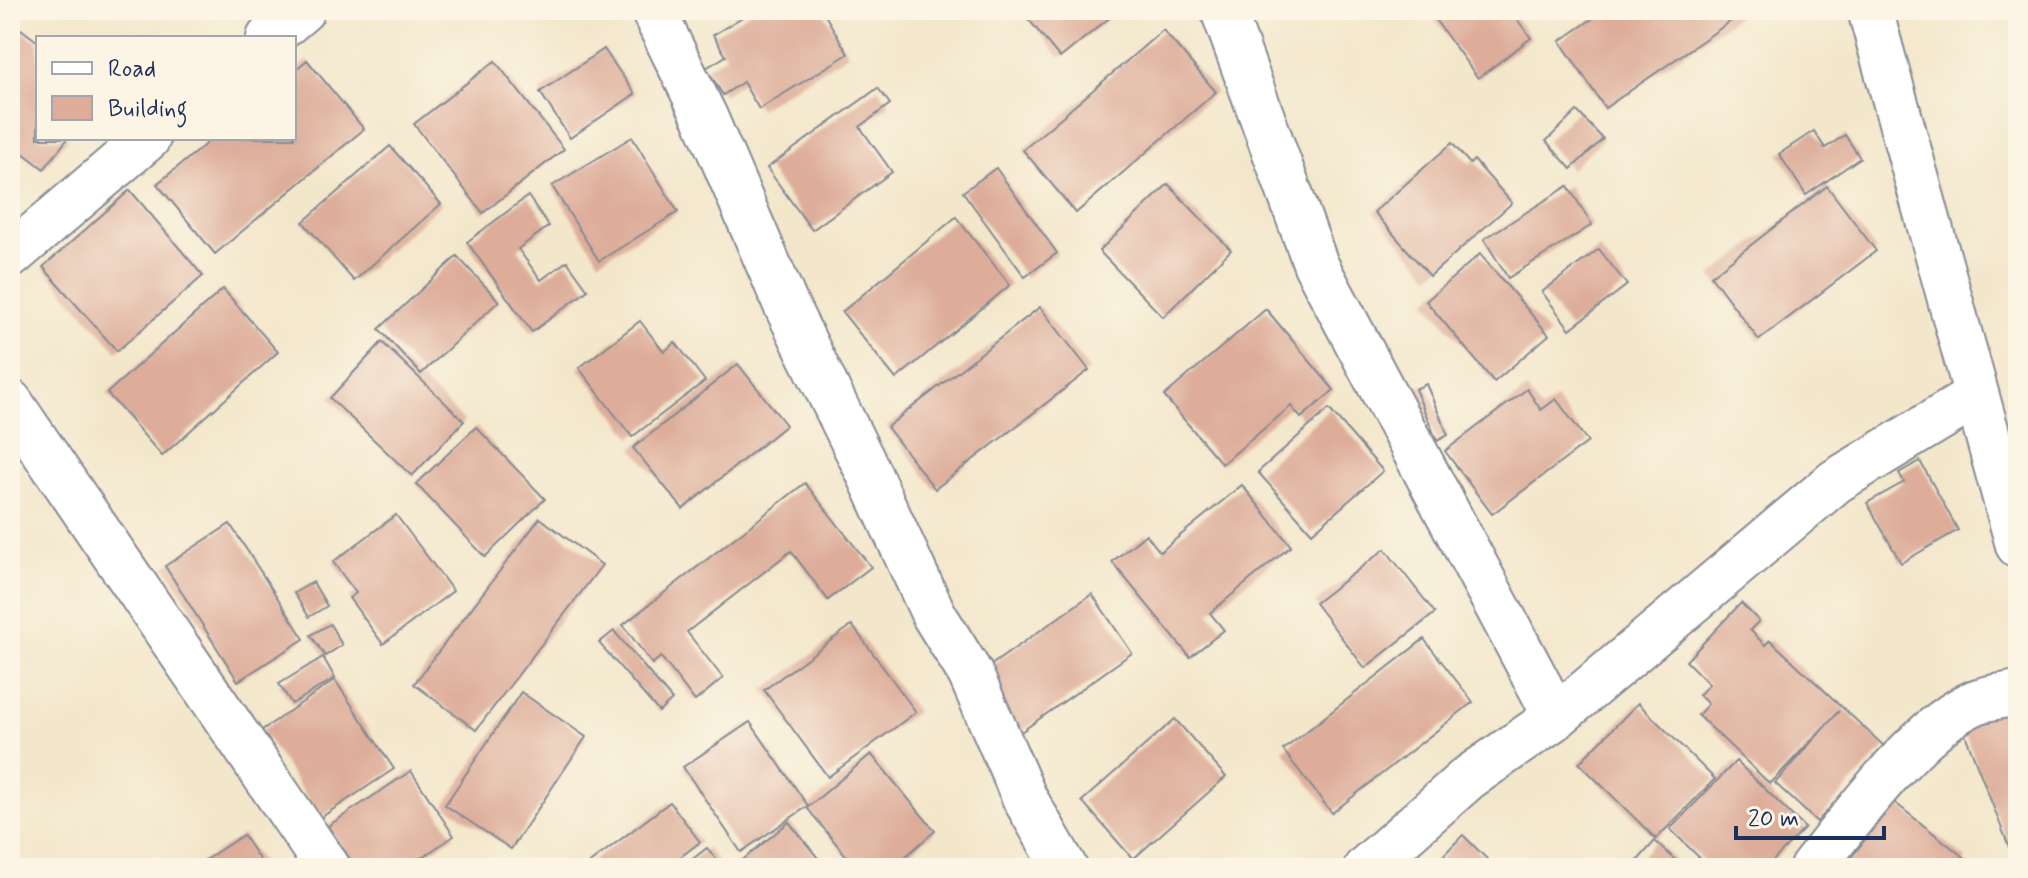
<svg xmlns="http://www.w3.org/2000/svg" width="2028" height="878" font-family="Mynerve,sans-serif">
  <rect width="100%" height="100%" fill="#fcf5e5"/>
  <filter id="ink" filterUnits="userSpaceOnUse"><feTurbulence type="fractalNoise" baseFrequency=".0125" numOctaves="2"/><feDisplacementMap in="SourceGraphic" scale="16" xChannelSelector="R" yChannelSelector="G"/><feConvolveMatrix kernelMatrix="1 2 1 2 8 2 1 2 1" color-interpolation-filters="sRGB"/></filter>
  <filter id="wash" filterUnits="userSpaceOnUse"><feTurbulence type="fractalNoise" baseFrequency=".006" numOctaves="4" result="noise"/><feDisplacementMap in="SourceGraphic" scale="32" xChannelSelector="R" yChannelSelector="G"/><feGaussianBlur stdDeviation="1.8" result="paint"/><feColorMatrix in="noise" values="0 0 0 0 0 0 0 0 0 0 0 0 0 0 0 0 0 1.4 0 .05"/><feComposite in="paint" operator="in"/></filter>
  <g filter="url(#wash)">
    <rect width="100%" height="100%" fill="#f3e7cb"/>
    <g id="blocks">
      <g fill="#ddad9a">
        <polygon points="754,10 822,10 848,54 759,109 743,82 723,95 706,68 726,56 713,35"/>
        <polygon points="1021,10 1119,10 1060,58"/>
        <polygon points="1428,10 1510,10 1531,38 1478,78"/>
        <polygon points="1605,10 1738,10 1741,14 1605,108 1560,41"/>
        <polygon points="2006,10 2018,10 2018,36"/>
        <polygon points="21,29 38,42 38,138 68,138 44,169 10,143 10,43"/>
        <polygon points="1163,30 1216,92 1076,213 1023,150"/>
        <polygon points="604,49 635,94 570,138 540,92"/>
        <polygon points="307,60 364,129 215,254 157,184 213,138 294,138 294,71"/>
        <polygon points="495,61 564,149 483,213 414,124"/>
        <polygon points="878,88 890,104 860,127 892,172 812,230 767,168"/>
        <polygon points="1577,111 1603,139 1571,169 1546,141"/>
        <polygon points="1814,131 1825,148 1845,135 1860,158 1806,195 1779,154"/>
        <polygon points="632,137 678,212 599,261 552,186"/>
        <polygon points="1452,143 1470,164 1474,160 1512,203 1430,276 1374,212"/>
        <polygon points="390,146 441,204 354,281 303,222"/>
        <polygon points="996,168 1057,253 1025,277 963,192"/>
        <polygon points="1168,184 1231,250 1163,317 1099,251"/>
        <polygon points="1568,186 1592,225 1508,278 1484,239"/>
        <polygon points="1827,186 1876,251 1759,340 1711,276"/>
        <polygon points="130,190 203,276 117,351 43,267"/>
        <polygon points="528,196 549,226 518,249 541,280 567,261 588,290 532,332 467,242"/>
        <polygon points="956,217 1010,285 896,379 842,312"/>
        <polygon points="1599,249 1627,285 1570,329 1542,292"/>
        <polygon points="1480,254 1549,335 1494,382 1426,301"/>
        <polygon points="457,256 499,301 421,374 379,329"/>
        <polygon points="223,289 278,352 162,456 107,393"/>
        <polygon points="1040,307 1089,370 935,489 887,427"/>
        <polygon points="1266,309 1334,390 1301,418 1291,406 1222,464 1164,396"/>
        <polygon points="640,321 664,352 675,342 705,381 632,437 579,368"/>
        <polygon points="382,342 464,421 412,476 330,398"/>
        <polygon points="738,364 786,425 683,509 633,448"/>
        <polygon points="1426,384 1448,435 1437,441 1415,389"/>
        <polygon points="1527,389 1541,410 1556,399 1588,442 1492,514 1445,451"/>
        <polygon points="1329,409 1383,471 1312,533 1258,472"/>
        <polygon points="476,427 545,499 485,557 416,484"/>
        <polygon points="1920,461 1958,530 1901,563 1867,503 1904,482 1899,473"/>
        <polygon points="805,483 871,567 828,600 791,551 687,632 723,678 695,701 661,657 652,664 623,625"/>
        <polygon points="1242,485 1291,546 1210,613 1224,630 1190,657 1112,562 1146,534 1160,552"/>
        <polygon points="396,515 453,591 383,644 349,598 356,593 333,562"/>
        <polygon points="540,518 602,565 476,730 414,684"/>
        <polygon points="230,524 304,639 238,681 165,566"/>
        <polygon points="1385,549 1435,613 1365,668 1315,603"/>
        <polygon points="313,582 327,606 309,617 294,593"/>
        <polygon points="1092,594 1132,653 1018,734 977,675"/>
        <polygon points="1741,603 1759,621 1750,630 1765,645 1770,640 1885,747 1817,822 1775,783 1839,711 1770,784 1698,715 1708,704 1699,695 1709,684 1686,661"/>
        <polygon points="330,624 342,645 325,656 311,635"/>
        <polygon points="852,625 916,712 828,777 764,690"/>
        <polygon points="614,631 672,700 659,712 599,643"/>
        <polygon points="1424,639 1473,702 1332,813 1283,750"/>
        <polygon points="323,657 335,678 292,704 279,684"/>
        <polygon points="335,680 394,769 320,818 262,730"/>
        <polygon points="521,692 586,737 511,849 445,805"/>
        <polygon points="1638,703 1715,779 1656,839 1579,763"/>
        <polygon points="2006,705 2018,735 2018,855 2013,857 1961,724"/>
        <polygon points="1175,719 1226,777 1133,859 1082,801"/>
        <polygon points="750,722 808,806 741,852 683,767"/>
        <polygon points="871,754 935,831 892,868 856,868 807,808"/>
        <polygon points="1736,761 1805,828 1766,868 1710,868 1670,829"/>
        <polygon points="411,771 454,836 406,868 356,868 328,826"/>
        <polygon points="670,802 700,842 666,868 583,868"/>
        <polygon points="1894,802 1966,859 1960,868 1843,868"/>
        <polygon points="789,822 826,868 733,868"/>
        <polygon points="243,835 265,868 193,868"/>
        <polygon points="1463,835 1496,868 1431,868"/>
        <polygon points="1655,841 1684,868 1631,868"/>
        <polygon points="707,848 723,868 681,868"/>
      </g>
    </g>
  </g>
  <g filter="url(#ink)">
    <use href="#blocks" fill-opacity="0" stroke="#878b94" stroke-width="2"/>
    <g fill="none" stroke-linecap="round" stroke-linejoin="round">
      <defs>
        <g id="street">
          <polyline points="653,10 705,117 786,305 870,476 934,615 970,673 1025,799 1065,868"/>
          <polyline points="1223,10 1316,265 1556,717"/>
          <polyline points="1870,10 2018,545"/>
          <polyline points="269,38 302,10"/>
          <polyline points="10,256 148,138"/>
          <polyline points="10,402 328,868"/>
          <polyline points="1366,868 1468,778 1556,717 1836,481 1975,397"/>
          <path d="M 1812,868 C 1852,818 1918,726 1976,702 C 1988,697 2005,696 2018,693"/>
        </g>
      </defs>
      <use href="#street" stroke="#878b94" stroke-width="48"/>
      <use href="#street" stroke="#fff" stroke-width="44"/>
    </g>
  </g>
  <rect width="2028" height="878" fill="none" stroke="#fcf5e5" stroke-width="40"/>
  <rect x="36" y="36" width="260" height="104" fill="#fcf5e5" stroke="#a2a6af" stroke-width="2"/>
  <rect x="52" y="62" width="40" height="12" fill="#ffffff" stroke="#a2a6af" stroke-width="2"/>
  <text x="108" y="76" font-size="24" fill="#1b2f5e">Road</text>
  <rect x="52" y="96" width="40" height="24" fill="#ddad9a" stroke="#a2a6af" stroke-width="2"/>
  <text x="108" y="116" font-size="24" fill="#1b2f5e">Building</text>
  <path d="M1736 826v12h148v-12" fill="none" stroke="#1b2f5e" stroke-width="4"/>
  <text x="1748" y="826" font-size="24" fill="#1b2f5e" stroke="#fcf5e5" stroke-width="6" paint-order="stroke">20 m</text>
</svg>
